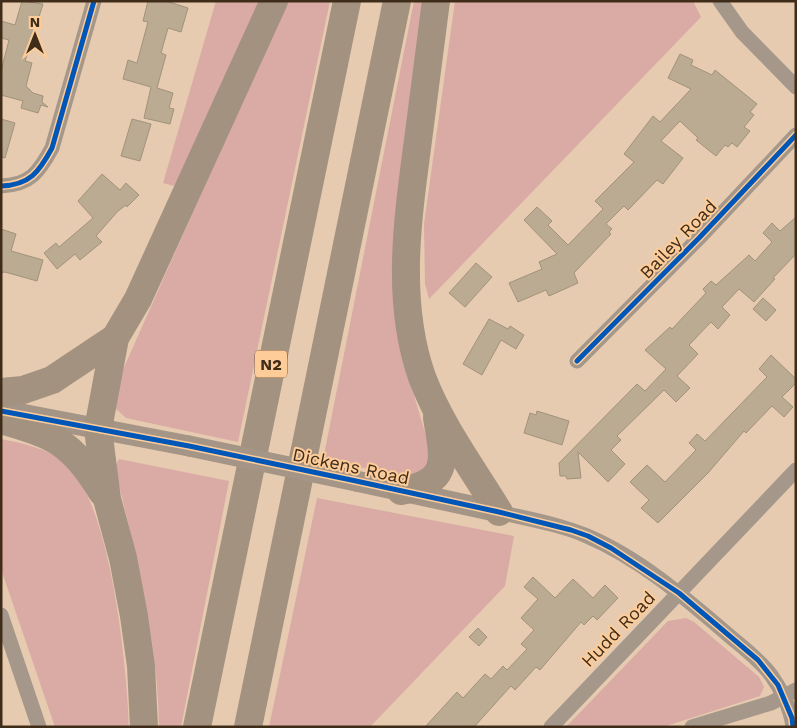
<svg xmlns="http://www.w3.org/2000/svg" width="797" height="728" font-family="'Work Sans',sans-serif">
  <rect width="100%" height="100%" fill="#e6cbb0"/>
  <g fill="#daaaa4">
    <polygon points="216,1 259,1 178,187 163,183"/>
    <polygon points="287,1 330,1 238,442 126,418 114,407 113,392"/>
    <polygon points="414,1 424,1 407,372 432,456 432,463 415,478 323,460"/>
    <polygon points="455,1 693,1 701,17 429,299 425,284 424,224"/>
    <path d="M 1,439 C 25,444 49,448 68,466 C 111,507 127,666 129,727 L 55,727 L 1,569 Z"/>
    <path d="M 119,459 L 229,481 L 181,727 L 159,727 C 158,641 137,560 117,477 L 115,468 Z"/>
    <polygon points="317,498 514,536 505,586 370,727 269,727"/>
    <polygon points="686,618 694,622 759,677 764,687 760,696 663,727 566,727 668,621"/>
  </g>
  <g fill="#bcab93" stroke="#a2927a">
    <polygon points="22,1 43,4 25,61 32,63 26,86 33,93 43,96 42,102 48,107 41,105 38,113 21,108 23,101 1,95 1,71 9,40 1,38 1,21 15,25"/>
    <polygon points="148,1 166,1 188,8 181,32 168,28 161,53 166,55 157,88 173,93 169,108 174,109 170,124 144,118 151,87 123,79 128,60 137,63 148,22 143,21"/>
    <polygon points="680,54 693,60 691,65 712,75 715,70 757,104 750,112 754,115 744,127 750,131 737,147 732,143 728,147 725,145 716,156 696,140 698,138 680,121 661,141 683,158 663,184 657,180 628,210 624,206 606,224 612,229 609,232 611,234 574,273 578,283 549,296 546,290 518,302 509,283 542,269 539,262 557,254 524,220 537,207 552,221 548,225 568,245 603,209 595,201 634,162 624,154 653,116 660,122 691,89 668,78"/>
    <polygon points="1,119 15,123 5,158 1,157"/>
    <polygon points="132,119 151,124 140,161 121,156"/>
    <polygon points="102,174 120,190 126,183 139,195 127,207 126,205 118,211 96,236 102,242 80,260 75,254 57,269 44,253 56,243 59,247 93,218 78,201"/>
    <polygon points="796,217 796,254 773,278 775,279 754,302 739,289 722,307 730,315 718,329 711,322 689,345 698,354 677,376 690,388 676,402 664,390 617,436 621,440 611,450 625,464 608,482 578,452 581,478 567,479 566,476 560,476 559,463 637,384 645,391 666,369 645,350 670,327 672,329 706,293 703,289 711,281 716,285 749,255 755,261 772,242 763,233 772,223 780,231"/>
    <polygon points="1,229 16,234 11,251 43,260 37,281 5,272 1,273"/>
    <polygon points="476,263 492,277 465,307 449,293"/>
    <polygon points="763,298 776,310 766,321 753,309"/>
    <polygon points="489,319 508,329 510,326 524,335 516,349 501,340 482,375 463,364"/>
    <polygon points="771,355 796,379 796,383 782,397 793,407 784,417 772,406 746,433 744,431 708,473 658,523 641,508 649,500 630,482 647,465 665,482 696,450 689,443 697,434 705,441 767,377 759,369"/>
    <polygon points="537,411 569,421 562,445 524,433 530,413 536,415"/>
    <polygon points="533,577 555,598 573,579 593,598 605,585 618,598 597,620 593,616 584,625 581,622 540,670 536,667 515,690 511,686 474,727 425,727 457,692 463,698 485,674 491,679 503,666 507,670 527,649 521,644 534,630 521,618 538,599 524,587"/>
    <polygon points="478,628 487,637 479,646 469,637"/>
  </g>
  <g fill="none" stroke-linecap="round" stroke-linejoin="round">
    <g stroke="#a5988b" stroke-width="15">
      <polyline points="720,1 742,32 796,87"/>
      <path d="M 1,186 C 30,185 39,172 52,148 L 94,1"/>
      <polyline points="577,361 699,238 796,135"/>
      <path d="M 499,512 C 528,519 559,524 587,536 C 639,558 684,597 726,633 C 741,646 759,659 771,675 C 781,689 791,709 793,727"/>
      <polyline points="1,615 39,727"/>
      <polyline points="551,727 796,470"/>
      <polyline points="692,727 771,703 796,690"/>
    </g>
    <g stroke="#a59586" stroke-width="21">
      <polyline points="11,412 189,446"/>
      <polyline points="356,481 499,512"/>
    </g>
    <g stroke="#a49280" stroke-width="28">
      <path d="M 436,1 C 430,50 423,99 417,148 C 407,223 396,303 422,377 C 440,425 473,469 499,512"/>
      <polyline points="115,338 98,429 107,499 123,558 134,616 141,666 144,727"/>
      <polyline points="1,392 23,390 52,380 115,338 138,299 274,1"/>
      <path d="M 1,420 C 55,436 72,442 102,492"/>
      <path d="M 401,491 C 451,482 444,460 437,418"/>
      <polyline points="197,727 347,1"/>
      <polyline points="248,727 397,1"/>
    </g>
    <polyline stroke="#a59586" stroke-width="21" points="189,446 356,481"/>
    <defs>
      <g id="cycleway">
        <path d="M 1,186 C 30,185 39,172 52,148 L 94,1"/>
        <polyline points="577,361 699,238 796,135"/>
        <polyline points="1,411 189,446 356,481 499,512 571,530 588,536 611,548 679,593 758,660 778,685 792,718 793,727"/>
      </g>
    </defs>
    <use href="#cycleway" stroke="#fdcc99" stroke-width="8"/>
    <use href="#cycleway" stroke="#0057b8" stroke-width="5"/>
  </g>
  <g text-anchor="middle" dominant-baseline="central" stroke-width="4" stroke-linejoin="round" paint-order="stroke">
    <rect fill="#fdcc99" stroke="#795d3f" stroke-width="1" x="255" y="350.5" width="32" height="27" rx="4"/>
    <g font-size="16" font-weight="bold" fill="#402d19">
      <text x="271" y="364">N2</text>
    </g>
    <g font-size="18" fill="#402d19" stroke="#fdcc99">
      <text transform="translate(678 239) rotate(-46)">Bailey Road</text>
      <text transform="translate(351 466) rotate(12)">Dickens Road</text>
      <text transform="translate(618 629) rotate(-46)">Hudd Road</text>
    </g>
  </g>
  <rect width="797" height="728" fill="none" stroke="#402d19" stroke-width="5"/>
  <g transform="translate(35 35)" stroke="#fdcc99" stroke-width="4" paint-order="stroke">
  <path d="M0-4L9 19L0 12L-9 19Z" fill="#402d19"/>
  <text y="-8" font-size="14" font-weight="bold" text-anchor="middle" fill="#402d19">N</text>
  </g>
</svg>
